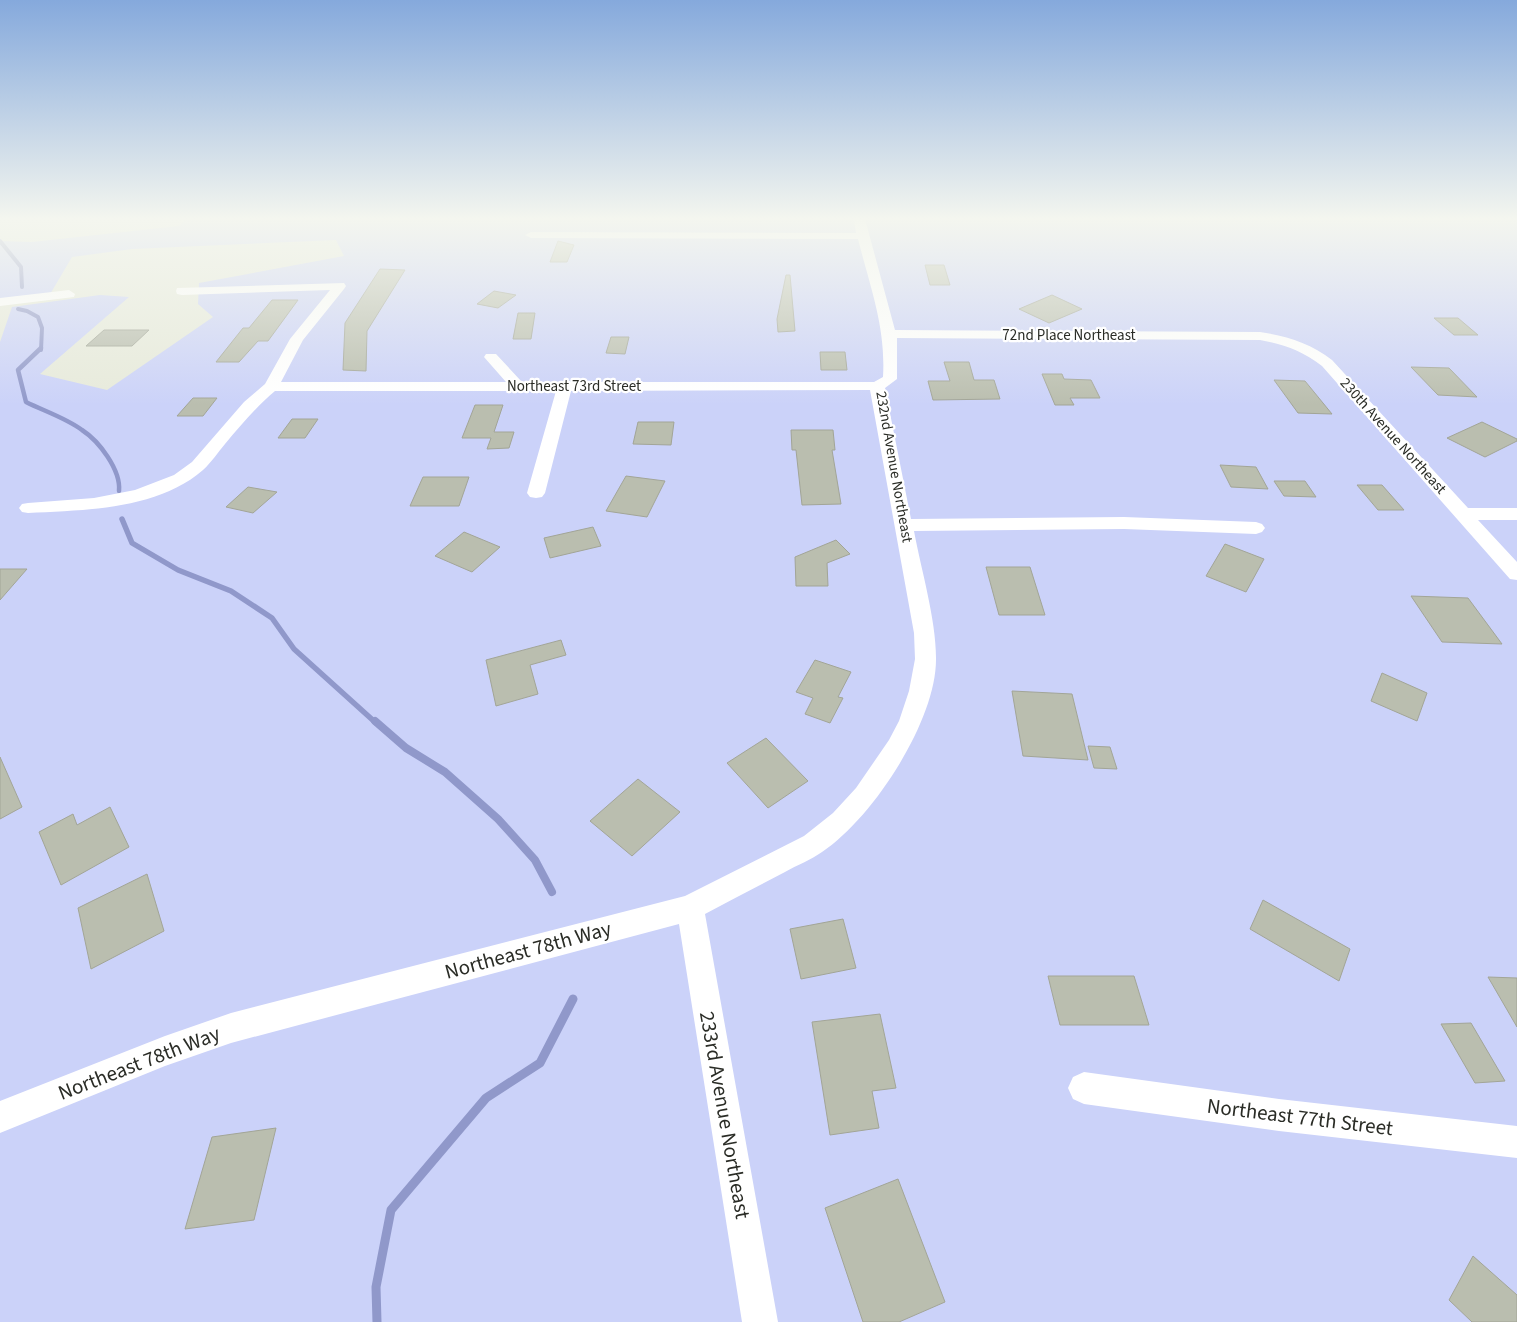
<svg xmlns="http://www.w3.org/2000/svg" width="1517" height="1322" font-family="'Source Sans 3',sans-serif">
  <rect width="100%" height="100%" fill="#e7eadb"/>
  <polygon fill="#cbd2f9" points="186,219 1517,219 1517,1322 0,1322 0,342 12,307 100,295 129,297 40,374 107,390 213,317 198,304 199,283 344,256 336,240 132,249 72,257 49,296 0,302 0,241 32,242 179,226"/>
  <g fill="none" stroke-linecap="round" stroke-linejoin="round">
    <g stroke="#9098ca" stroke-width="4">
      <polyline points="0,241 21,267 22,287"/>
      <polyline points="18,309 27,311 38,317 42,328 41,350"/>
    </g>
    <path stroke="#9098ca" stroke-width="4.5" d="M 41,348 L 18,370 L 26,402 C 44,411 66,418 82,430 C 99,441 121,470 119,491"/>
    <polyline stroke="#9098ca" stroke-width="5.5" points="122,519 132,543 178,570 231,591 272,618 294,649 376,723"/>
    <polyline stroke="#9098ca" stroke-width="8" points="375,721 406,748 445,772 498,819 535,860 552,892"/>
    <polyline stroke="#9098ca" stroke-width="9" points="377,1322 376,1287 391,1210 486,1098 540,1063 573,999"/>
  </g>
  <g fill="#babeaf" stroke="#a2a597">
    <polygon points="558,241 574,245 567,262 550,262"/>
    <polygon points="925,265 944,265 950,285 930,285"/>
    <polygon points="380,269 405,270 367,331 366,371 343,370 345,323"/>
    <polygon points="786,275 790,275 795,331 778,332 777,319"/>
    <polygon points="494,291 516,295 498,308 477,304"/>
    <polygon points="1052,295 1082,309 1049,323 1019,309"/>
    <polygon points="272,300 298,300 268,341 258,341 239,362 216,362 243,328 249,328"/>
    <polygon points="518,313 535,313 531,339 513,339"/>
    <polygon points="1434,318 1458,318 1478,335 1454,335"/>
    <polygon points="104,330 149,330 132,346 86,346"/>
    <polygon points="611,337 629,337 625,354 606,353"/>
    <polygon points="820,352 845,352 847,370 821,370"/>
    <polygon points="944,362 969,362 974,380 994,380 1000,399 933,400 928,381 950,381"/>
    <polygon points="1411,367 1449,368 1477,397 1438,395"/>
    <polygon points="1042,374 1062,374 1064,379 1091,380 1100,398 1070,398 1074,405 1055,405"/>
    <polygon points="1274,380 1305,381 1332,414 1298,413"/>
    <polygon points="193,398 217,398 203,416 177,416"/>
    <polygon points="475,405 503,405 494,432 514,432 509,448 487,449 491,438 462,438"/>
    <polygon points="292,419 318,419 305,438 278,438"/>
    <polygon points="638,422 674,422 671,445 633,444"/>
    <polygon points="1482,422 1517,439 1517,441 1485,457 1447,438"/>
    <polygon points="791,430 833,430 835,450 832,450 841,504 802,505 796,450 792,450"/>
    <polygon points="1220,465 1256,467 1268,489 1231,487"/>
    <polygon points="626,476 665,481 647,517 606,511"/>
    <polygon points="423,477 469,477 459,506 410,506"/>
    <polygon points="1274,481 1305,481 1316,497 1284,496"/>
    <polygon points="1357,485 1382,485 1404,510 1378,510"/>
    <polygon points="248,487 277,492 253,513 226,507"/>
    <polygon points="593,527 601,546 550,558 544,538"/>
    <polygon points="464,532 500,547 472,572 435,556"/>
    <polygon points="836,540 850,554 827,563 828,586 796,586 795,557"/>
    <polygon points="1225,544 1264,559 1246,592 1206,576"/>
    <polygon points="986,567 1030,567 1045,615 999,615"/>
    <polygon points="0,569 27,569 0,600"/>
    <polygon points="1411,596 1468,598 1502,644 1442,642"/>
    <polygon points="561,640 566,655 530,665 538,694 496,706 486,660"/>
    <polygon points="815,660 851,672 838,697 843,698 830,723 805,714 813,698 796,692"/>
    <polygon points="1382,673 1427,693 1417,721 1371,701"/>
    <polygon points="1012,691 1072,694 1088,760 1023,756"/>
    <polygon points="766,738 808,781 768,808 727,763"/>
    <polygon points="1088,746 1110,747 1117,769 1094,768"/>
    <polygon points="0,757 22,807 0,819"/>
    <polygon points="638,779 680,812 632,856 590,821"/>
    <polygon points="110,807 129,847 61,885 39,832 73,814 77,825"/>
    <polygon points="147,874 164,931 91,969 78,908"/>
    <polygon points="1263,900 1350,949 1339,981 1250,929"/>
    <polygon points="843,919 856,968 801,979 790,929"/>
    <polygon points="1048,976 1134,976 1149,1025 1060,1025"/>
    <polygon points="1488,977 1517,978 1517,1027"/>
    <polygon points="880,1014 896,1088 872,1091 879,1128 830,1135 812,1022"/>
    <polygon points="1471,1023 1505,1081 1475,1083 1441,1024"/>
    <polygon points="276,1128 254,1220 185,1229 212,1137"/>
    <polygon points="898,1179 945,1302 899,1322 863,1322 825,1208"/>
    <polygon points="1473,1256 1517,1295 1517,1322 1472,1322 1449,1300"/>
  </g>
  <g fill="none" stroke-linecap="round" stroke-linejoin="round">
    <g fill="#fff" fill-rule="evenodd">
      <path d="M 854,219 L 865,219 L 895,330 L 1260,332 C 1287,336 1310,343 1332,360 L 1468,508 L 1517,508 L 1517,520 L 1478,520 L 1517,562 L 1517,580 L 1510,579 L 1322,366 C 1303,351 1283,344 1260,340 L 897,338 L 897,379 L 885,388 L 911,519 L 1124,517 L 1256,522 L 1262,524 L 1265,528 L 1262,532 L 1256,534 L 1124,529 L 914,531 C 921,569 936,619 936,658 C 937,720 873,818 822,852 C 811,860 797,865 785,872 C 758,886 731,900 705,914 L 778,1322 L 742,1322 L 679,924 L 231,1043 L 165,1066 L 0,1133 L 0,1101 L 165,1036 L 231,1013 L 685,896 L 804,836 L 833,813 L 856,788 L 889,740 L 899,721 L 909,691 L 915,659 L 914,633 L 870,390 L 571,391 L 545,493 L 542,497 L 536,498 L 530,497 L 527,493 L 556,391 L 275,391 C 256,407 241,425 225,444 C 218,452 211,463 203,470 C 157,510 85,510 28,513 L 22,512 L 19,508 L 22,504 L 28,503 L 94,498 L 135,490 L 174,475 L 192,462 L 244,402 L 265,384 L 290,339 L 330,290 L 182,295 L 177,294 L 176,291 L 177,288 L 344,283 L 346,286 L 344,289 L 303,340 L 281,382 L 506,382 L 484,357 L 486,354 L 496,354 L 522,382 L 874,382 L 883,377 C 886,327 870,287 858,239 L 531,238 L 525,235 L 531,232 L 856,233 Z"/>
      <polygon points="69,290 75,294 74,297 0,306 0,298"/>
      <polygon points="1084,1072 1279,1099 1517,1126 1517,1158 1279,1131 1084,1104 1073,1099 1068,1088 1073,1077"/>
    </g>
  </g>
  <linearGradient id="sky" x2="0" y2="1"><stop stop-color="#85a9dc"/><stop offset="0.54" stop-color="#f4f6ef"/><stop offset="1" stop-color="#f4f6ef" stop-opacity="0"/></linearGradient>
  <rect width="1517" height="405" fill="url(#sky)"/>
  <g text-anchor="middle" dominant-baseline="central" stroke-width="4.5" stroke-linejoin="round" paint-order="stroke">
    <g font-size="15" fill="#2a2c26" stroke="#fff">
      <text x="1069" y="335">72nd Place Northeast</text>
      <text x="574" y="386">Northeast 73rd Street</text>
      <text transform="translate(1393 436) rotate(48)">230th Avenue Northeast</text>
      <text transform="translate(894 467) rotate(80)">232nd Avenue Northeast</text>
    </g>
    <g font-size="21" fill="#2a2c26" stroke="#fff">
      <text transform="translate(528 950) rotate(-15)">Northeast 78th Way</text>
      <text transform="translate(139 1063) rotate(-21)">Northeast 78th Way</text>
      <text transform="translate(725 1115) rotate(80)">233rd Avenue Northeast</text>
      <text transform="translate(1300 1117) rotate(7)">Northeast 77th Street</text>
    </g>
  </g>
</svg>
